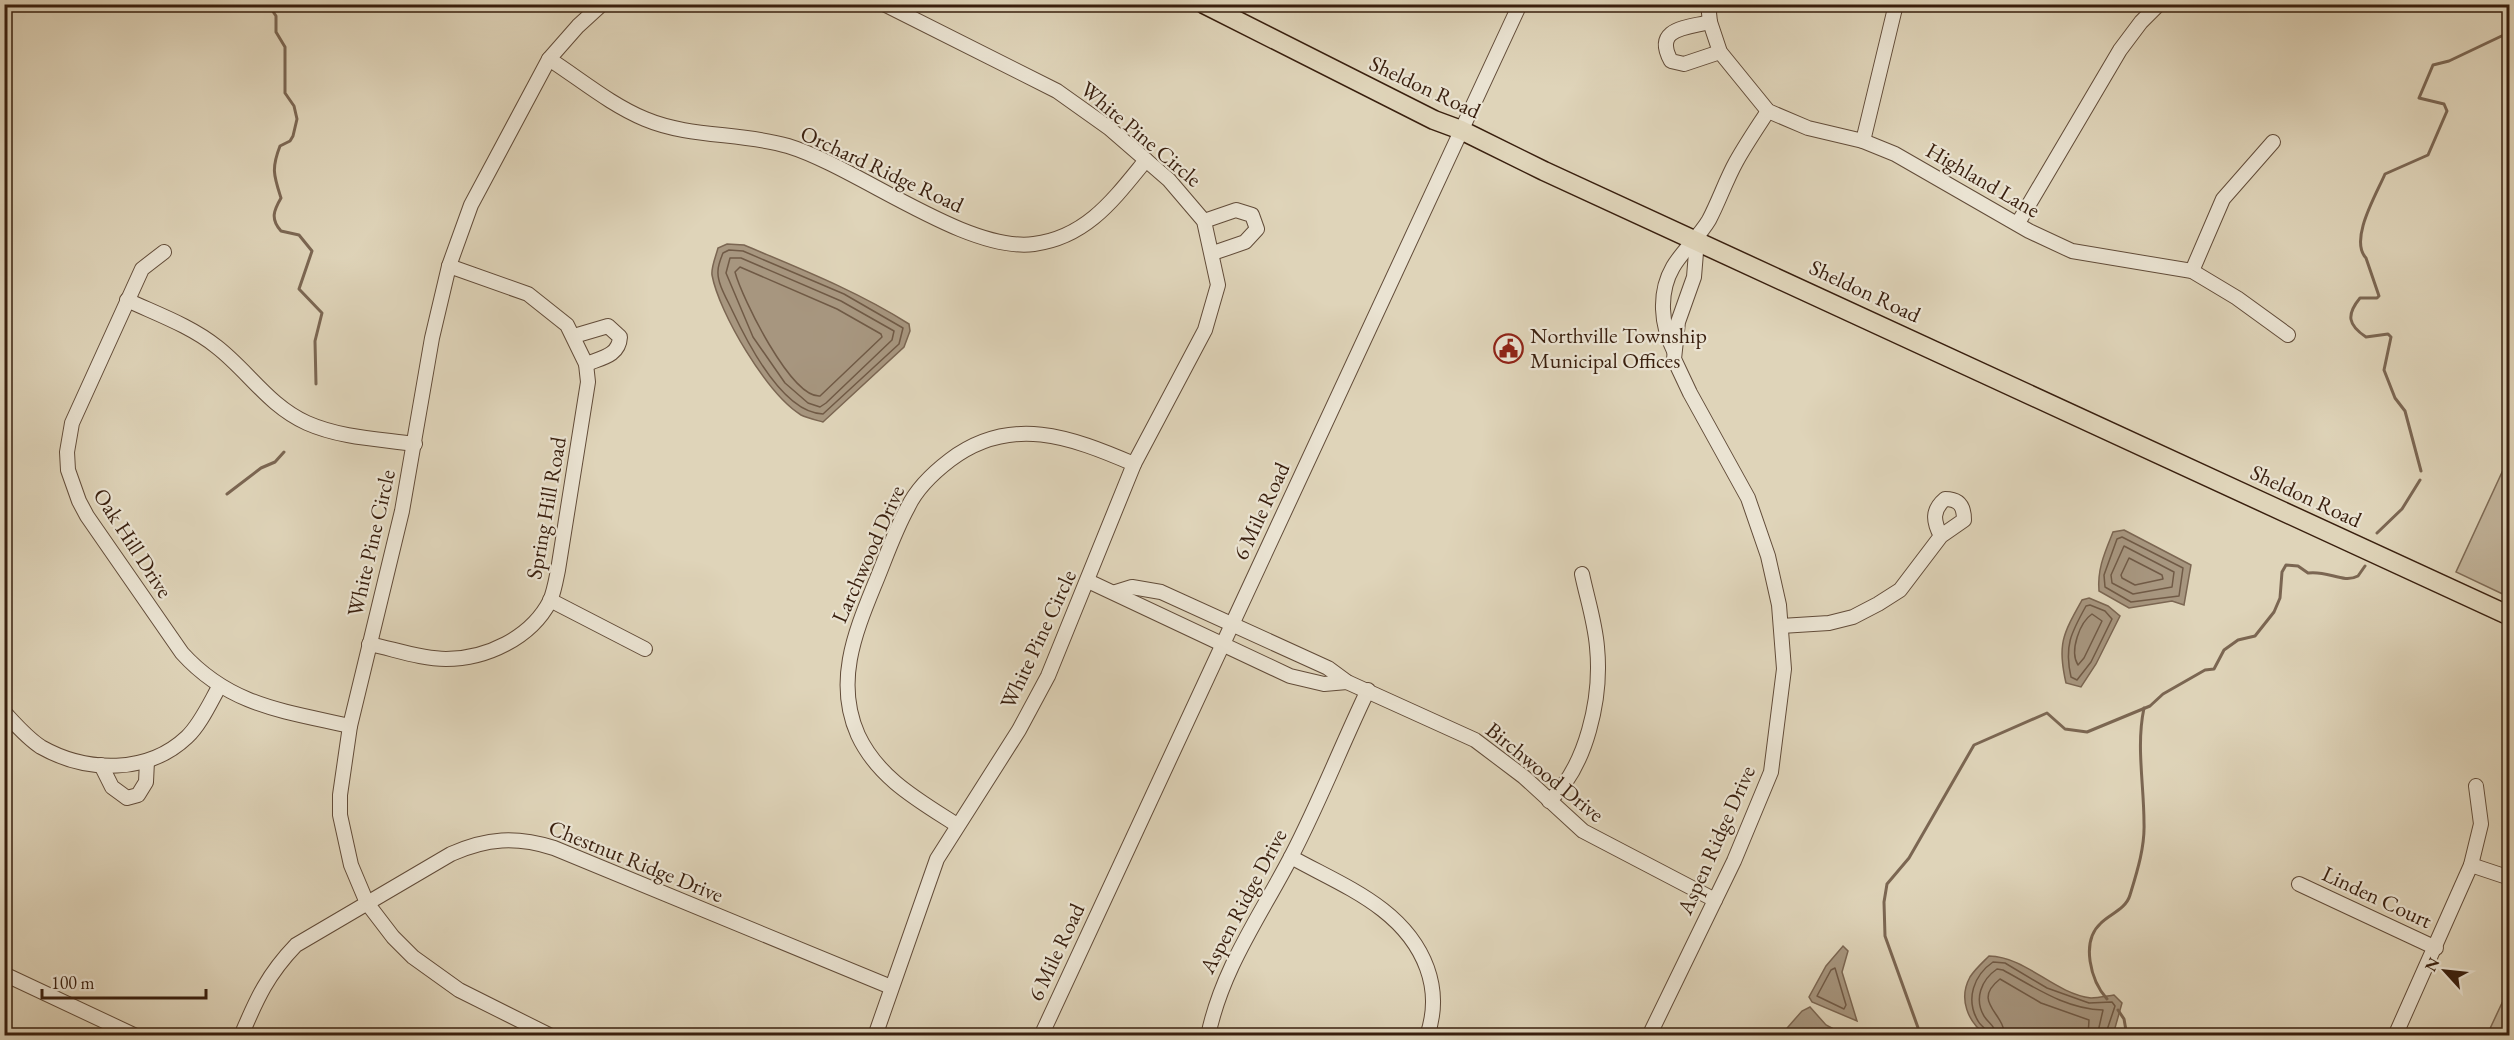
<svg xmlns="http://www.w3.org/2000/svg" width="2514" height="1040" font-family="'EB Garamond',serif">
  <rect width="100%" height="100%" fill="#dfd4b9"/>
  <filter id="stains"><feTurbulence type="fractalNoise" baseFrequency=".00333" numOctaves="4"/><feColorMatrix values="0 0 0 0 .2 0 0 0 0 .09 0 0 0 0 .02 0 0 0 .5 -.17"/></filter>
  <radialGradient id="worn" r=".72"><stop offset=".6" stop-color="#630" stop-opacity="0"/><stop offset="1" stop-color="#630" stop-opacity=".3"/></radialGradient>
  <g fill="#c3b59c" stroke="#7e6a55" stroke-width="1.5">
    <polygon points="2509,457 2509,597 2456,572"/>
    <polygon points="2509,988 2509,1035 2487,1035"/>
  </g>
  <g fill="#a7967f" stroke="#7b6652" stroke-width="1.5">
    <path d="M 727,244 L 744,245 C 801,269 857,291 909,324 L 910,331 L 904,347 L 823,422 C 816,420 807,418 801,415 C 767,394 719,313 712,275 C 711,267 716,256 718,248 Z"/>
    <path d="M 2124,530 L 2191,565 L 2184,605 L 2172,601 L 2129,608 L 2099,591 C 2097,569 2105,552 2113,532 Z"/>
    <path d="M 2089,598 L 2108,606 L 2120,616 L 2096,664 L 2081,687 L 2066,683 C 2057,644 2063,634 2082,600 Z"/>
    <polygon points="1843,946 1848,951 1842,972 1857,1021 1812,1002 1809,997 1826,966"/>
    <path d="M 1989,956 C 2027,957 2053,993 2091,998 C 2098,998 2107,996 2114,995 L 2122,1003 L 2115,1028 L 2109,1035 L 1986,1035 C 1968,1022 1958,999 1970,977 C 1975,969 1983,962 1989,956 Z"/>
    <polygon points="1810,1007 1826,1025 1845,1035 1781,1035 1802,1011"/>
  </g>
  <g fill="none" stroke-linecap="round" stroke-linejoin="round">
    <g stroke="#705a46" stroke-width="1.5">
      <path d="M 729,250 L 743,251 L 844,294 L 903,328 L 899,344 L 823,414 C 783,413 747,342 732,310 C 727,299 717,283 718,271 C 718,265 721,258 723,253 Z"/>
      <polygon points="730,258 741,258 841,301 894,331 892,340 826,403 820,407 808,403 785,383 753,337 726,273"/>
      <path d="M 740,267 L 837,309 L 881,334 L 882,337 L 820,396 C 791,398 742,298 735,272 Z"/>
      <polygon points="2122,537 2183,568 2179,596 2131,602 2105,587 2104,575 2117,539"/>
      <polygon points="2124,546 2174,572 2172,587 2133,594 2112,583 2111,575"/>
      <polygon points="2129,558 2162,575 2163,579 2135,585 2122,578 2121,575"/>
      <path d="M 2090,605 L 2105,611 L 2112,619 L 2091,662 L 2077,680 L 2071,677 C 2064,646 2071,633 2086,606 Z"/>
      <path d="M 2092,614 L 2102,621 L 2084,658 L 2078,665 C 2069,651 2080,622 2092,614 Z"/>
      <polygon points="1835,968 1846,1005 1844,1009 1817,996 1831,970"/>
      <path d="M 1988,1036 C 1987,1027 1981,1027 1978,1021 C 1965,999 1974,975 1993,962 L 2005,963 L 2047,988 L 2089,1003 L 2112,1002 L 2115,1006 L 2105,1036"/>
      <path d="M 1996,1036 C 1995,1025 1989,1024 1984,1016 C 1974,999 1981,980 1997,969 L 2003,970 C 2036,988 2066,1009 2103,1010 L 2097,1036"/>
      <path d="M 2005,1036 C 2004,1012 1971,1002 2000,979 L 2041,1003 L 2089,1020 L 2088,1036"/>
    </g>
    <g stroke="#7b6652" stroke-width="3">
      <path d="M 268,4 L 276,16 L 276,32 L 285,47 L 285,93 L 294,106 L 297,119 L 293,136 L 290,141 L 280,146 C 271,169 274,176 281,198 C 274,210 270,219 281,231 L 299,235 L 312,251 L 299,289 L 322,313 L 315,341 L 316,384"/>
      <path d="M 2421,471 L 2405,411 L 2395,398 L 2384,370 L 2391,337 L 2388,334 L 2366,337 C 2348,325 2346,315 2360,298 L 2377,298 L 2379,296 L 2366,258 C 2349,240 2376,195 2385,174 L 2428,155 L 2447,111 L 2444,104 L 2419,98 L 2433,65 L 2449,61 L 2510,32"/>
      <polyline points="227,494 261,468 275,462 284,452"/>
      <polyline points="2377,533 2402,509 2420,480"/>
      <path d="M 2107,999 C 2091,981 2080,942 2101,923 C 2110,914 2126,909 2130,895 C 2137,872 2145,847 2144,823 C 2144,784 2136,746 2144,708"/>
      <polyline points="2118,1010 2124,1019 2127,1036"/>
      <path d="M 1921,1036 L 1885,936 L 1884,902 L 1887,884 L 1909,858 L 1974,745 L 2047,713 L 2065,729 L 2087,732 L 2150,706 L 2163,694 L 2205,670 L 2214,669 L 2224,650 L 2238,640 L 2255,636 L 2274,612 L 2280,598 L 2282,572 L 2286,565 L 2298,566 L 2308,573 C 2328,570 2343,584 2358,576 L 2365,566"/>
    </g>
    <defs>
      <g id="minor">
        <polyline points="1708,4 1710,22 1720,52 1768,111 1808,128 1863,141 1895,154 2029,231 2072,251 2192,271 2237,298 2288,335"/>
        <path d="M 1710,22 C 1686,28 1653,28 1671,61 L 1684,64 L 1720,52"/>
        <path d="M 549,59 C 580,79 611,105 645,119 C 690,138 741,132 788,146 C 857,167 966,253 1034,244 C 1087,237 1114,199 1146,160"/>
        <polyline points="1863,141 1896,4"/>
        <polyline points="1204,221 1236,210 1252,215 1257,229 1245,242 1213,253"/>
        <polyline points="2018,223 2120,50 2141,22 2159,4"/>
        <path d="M 164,252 L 142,269 L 72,423 L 67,452 L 68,470 L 79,501 L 87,516 L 182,653 C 230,706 284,711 350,726"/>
        <polyline points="2192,271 2223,199 2273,142"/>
        <path d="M 127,300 C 157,314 191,326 217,347 C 249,372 269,406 307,423 C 341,438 379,439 415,444"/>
        <path d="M 574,336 L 608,326 L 620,337 C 619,356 601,358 586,364"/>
        <path d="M 1674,351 C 1661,325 1658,293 1673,267 C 1683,250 1699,237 1709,220 C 1719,201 1726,180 1736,162 C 1746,144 1757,128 1768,111"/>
        <polyline points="1088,581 1290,676 1324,684 1347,682"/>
        <polyline points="1116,592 1132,587 1161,592 1328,668 1347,682 1475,740 1524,777 1583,831 1715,900"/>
        <polyline points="550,600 645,649"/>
        <path d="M 1781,626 L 1829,623 L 1853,617 L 1878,604 L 1900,590 L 1941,536 L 1964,520 C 1964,507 1960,499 1945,499 C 1932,510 1933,521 1941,536"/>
        <path d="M 369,644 C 394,649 421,659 446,659 C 486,659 531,638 550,601 C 554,592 556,580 558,570 L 588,382 L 586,364 L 567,325 L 528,294 L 449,266"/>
        <path d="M 4,712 C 16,725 27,738 41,747 C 87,773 148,774 187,737 C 200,725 210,703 219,687"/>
        <polyline points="101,765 112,787 127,798 138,795 146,782 147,761"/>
        <path d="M 1549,801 C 1587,767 1602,697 1597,647 C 1595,622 1587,598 1582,574"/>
        <path d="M 957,825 C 918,800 878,778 858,735 C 835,683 854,635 874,586 C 885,560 894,532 908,507 C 917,488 933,473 950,460 C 1011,414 1071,437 1134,464"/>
        <path d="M 1291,857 C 1343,886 1405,908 1427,968 C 1435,990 1435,1013 1427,1036"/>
        <polyline points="2471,865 2510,878"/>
        <polyline points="2299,884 2436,948"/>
        <polyline points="4,974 136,1036"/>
        <path d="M 241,1036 C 257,998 268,974 296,945 L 451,854 C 487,838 516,836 554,848 L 891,987"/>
        <polyline points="551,1036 459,990 413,957 393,937 367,903 351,865 340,815 340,795 350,726 402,511 432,338 449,266 471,205 549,59 578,26 602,4"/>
        <polyline points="875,1036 937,859 1019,730 1048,676 1134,464 1205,330 1218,285 1204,221 1169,180 1109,128 1057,91 884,4"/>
        <polyline points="1041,1036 1520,4"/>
        <path d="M 1208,1036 C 1222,968 1261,915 1292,855 C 1320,801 1342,744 1368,690"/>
        <polyline points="1649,1036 1734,861 1771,772 1784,669 1779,605 1768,556 1748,498 1690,393 1674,359 1678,322 1694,277 1697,240"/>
        <polyline points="2395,1036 2471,865 2481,824 2476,786"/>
      </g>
      <polyline id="major" points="1204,4 1434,120 1461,130 1544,171 2510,616"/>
    </defs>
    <use href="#minor" stroke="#624c39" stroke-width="16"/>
    <use href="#major" stroke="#391f0e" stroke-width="21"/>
    <use href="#minor" stroke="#eae3d2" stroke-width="14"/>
    <use href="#major" stroke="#dfd4b9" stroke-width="18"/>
  </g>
  <defs>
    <symbol id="civic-ring" viewBox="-11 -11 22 22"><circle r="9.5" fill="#eae3d2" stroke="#8f2418" stroke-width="1.5"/><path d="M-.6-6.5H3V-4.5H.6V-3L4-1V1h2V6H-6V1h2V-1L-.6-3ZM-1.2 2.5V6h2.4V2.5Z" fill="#8f2418"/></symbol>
  </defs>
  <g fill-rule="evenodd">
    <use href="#civic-ring" x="1492" y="332" width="33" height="33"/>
  </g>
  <g text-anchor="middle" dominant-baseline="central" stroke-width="4.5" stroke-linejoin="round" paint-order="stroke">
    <g font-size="22" fill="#391f0e" stroke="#eae3d2">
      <text transform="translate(1425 87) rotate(25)">Sheldon Road</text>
      <text transform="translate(1141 134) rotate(40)">White Pine Circle</text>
      <text transform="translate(882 169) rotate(25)">Orchard Ridge Road</text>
      <text transform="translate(1983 180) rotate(30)">Highland Lane</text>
      <text transform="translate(1865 291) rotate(25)">Sheldon Road</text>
      <text transform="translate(2306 496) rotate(25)">Sheldon Road</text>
      <text transform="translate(546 508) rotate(-80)">Spring Hill Road</text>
      <text transform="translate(1261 511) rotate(-65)">6 Mile Road</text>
      <text transform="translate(133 543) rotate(57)">Oak Hill Drive</text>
      <text transform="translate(371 543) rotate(-77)">White Pine Circle</text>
      <text transform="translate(868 554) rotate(-66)">Larchwood Drive</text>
      <text transform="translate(1038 639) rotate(-65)">White Pine Circle</text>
      <text transform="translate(1545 772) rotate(39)">Birchwood Drive</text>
      <text transform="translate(1716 840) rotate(-66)">Aspen Ridge Drive</text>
      <text transform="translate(636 861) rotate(22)">Chestnut Ridge Drive</text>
      <text transform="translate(2377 897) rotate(25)">Linden Court</text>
      <text transform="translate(1243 901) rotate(-62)">Aspen Ridge Drive</text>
      <text transform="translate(1056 952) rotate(-65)">6 Mile Road</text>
    </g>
    <g font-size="22" fill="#391f0e" stroke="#eae3d2" text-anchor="start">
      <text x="1530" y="335">Northville Township<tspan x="1530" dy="25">Municipal Offices</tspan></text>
    </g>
  </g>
  <rect width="2514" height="1040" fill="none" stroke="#dfd4b9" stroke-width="24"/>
  <rect x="6" y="6" width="2502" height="1028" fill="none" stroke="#391f0e" stroke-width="3"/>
  <rect x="12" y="12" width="2490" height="1016" fill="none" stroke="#391f0e" stroke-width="1.5"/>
  <g transform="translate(2445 971) rotate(297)" stroke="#eae3d2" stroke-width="4.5" paint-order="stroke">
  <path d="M0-4.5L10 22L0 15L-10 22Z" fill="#391f0e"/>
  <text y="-9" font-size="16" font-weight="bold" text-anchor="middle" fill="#391f0e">N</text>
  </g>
  <path d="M42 989v9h164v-9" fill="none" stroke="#391f0e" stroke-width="3"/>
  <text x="51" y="989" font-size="18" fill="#391f0e" stroke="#eae3d2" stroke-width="4.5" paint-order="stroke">100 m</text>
  <rect width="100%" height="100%" filter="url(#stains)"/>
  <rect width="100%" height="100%" fill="url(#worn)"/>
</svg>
